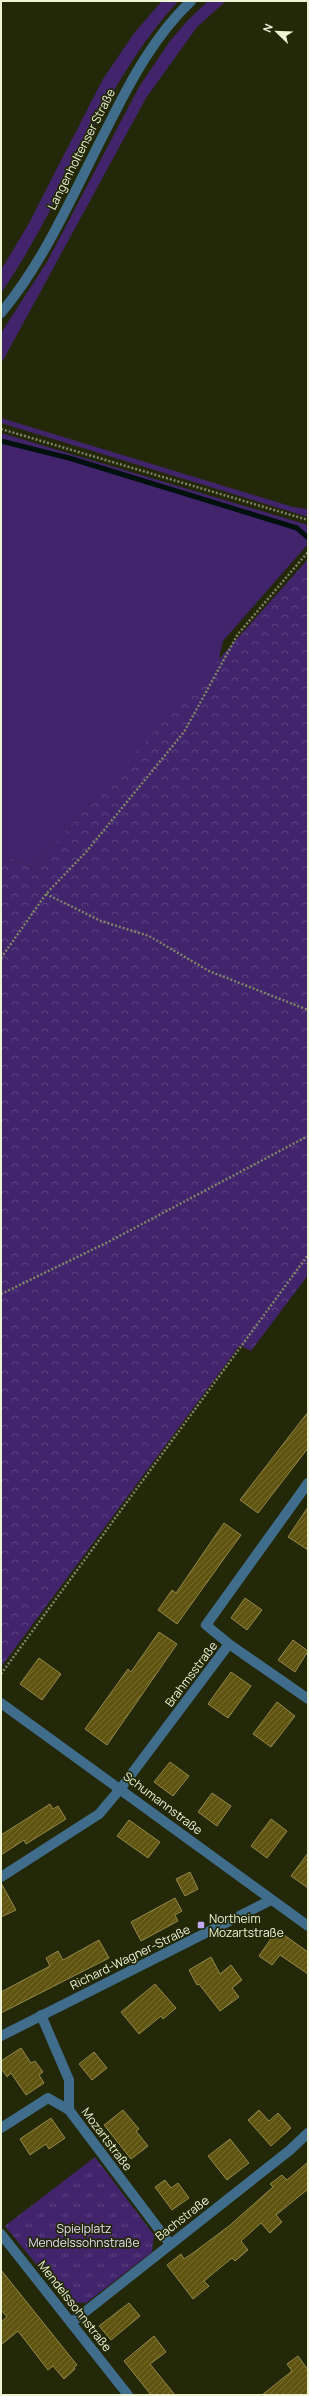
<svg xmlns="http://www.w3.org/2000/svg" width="309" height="2396" font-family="Manrope,sans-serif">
  <defs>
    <pattern id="forest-crowns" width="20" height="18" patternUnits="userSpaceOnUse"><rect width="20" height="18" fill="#42246d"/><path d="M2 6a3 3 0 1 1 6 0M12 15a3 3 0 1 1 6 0" fill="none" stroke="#5d4481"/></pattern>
    <pattern id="park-tufts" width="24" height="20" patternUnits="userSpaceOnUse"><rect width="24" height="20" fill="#42246d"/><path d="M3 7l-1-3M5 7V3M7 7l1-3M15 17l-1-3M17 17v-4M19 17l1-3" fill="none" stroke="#5d4481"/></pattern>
    <pattern id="building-hatch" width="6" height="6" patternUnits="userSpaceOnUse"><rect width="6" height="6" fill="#605411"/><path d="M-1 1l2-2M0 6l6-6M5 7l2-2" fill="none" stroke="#776d33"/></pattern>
  </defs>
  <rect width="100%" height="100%" fill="#232809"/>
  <g fill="#42246d">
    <path d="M 162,1 L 178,1 C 100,87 66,199 1,293 L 1,270 L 28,225 L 103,79 L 135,32 Z"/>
    <polygon points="208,1 226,1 197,27 146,98 1,364 1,333 47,262 139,87 170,41 188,20"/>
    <polygon points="1,418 293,507 308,509 308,517 1,423"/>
    <polygon points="1,433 308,525 308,544 223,641 218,662 33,868 1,854"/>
  </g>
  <polygon fill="url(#forest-crowns)" points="308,559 308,1275 251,1351 240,1345 1,1667 1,854 33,868"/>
  <polygon fill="url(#park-tufts)" points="95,2157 154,2235 152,2252 86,2303 67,2302 5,2226"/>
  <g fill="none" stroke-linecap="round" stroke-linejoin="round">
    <polyline stroke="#00100c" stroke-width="5" points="1,441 69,458 297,528 308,538"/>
  </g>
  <g fill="url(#building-hatch)" stroke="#94884a">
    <polygon points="308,1412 308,1448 258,1513 240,1500"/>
    <polygon points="308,1507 308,1550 288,1537"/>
    <polygon points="224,1523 241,1535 177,1624 158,1610 172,1590 176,1593"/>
    <polygon points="245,1598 262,1610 247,1630 231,1618"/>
    <polygon points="159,1632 177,1644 107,1745 85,1729 128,1669 131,1672"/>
    <polygon points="293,1640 308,1651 295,1672 278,1660"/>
    <polygon points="39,1658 61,1674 42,1700 20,1684"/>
    <polygon points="231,1672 251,1686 228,1718 208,1704"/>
    <polygon points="277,1702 295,1716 271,1747 253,1734"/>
    <polygon points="170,1762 189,1776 173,1796 154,1782"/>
    <polygon points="212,1793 231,1806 217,1826 198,1812"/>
    <polygon points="50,1804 53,1809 58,1806 66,1819 26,1844 24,1840 1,1855 1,1835"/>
    <polygon points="271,1819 287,1831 267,1858 251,1846"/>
    <polygon points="129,1820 160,1842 148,1858 117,1836"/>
    <polygon points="308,1853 308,1888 291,1876"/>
    <polygon points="190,1872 198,1889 185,1896 176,1879"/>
    <polygon points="1,1883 16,1910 1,1917"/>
    <polygon points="175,1898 182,1911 175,1915 178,1921 141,1941 131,1922"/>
    <polygon points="277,1930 308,1952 308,1974 280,1955 272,1965 259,1956"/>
    <polygon points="99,1940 109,1958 1,2013 1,1992 50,1966 46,1958 58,1951 63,1960"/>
    <polygon points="211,1957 220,1974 231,1965 242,1980 232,1988 239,1997 220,2011 199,1984 197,1985 189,1970"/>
    <polygon points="155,1984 176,2008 163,2019 161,2016 139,2034 121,2012"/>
    <polygon points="21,2048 31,2063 35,2061 43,2072 39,2075 44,2083 26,2095 11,2073 7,2077 1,2068 1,2061"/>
    <polygon points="94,2052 107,2068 92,2080 79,2064"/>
    <polygon points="123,2110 139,2129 136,2131 148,2146 131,2159 104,2125"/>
    <polygon points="259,2110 269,2121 278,2113 291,2128 271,2146 248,2120"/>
    <polygon points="51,2118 65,2138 49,2149 46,2144 30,2155 20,2139"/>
    <polygon points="230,2139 249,2163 227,2180 208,2156"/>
    <polygon points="308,2162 308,2189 276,2215 282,2222 270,2233 261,2223 241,2241 248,2250 235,2261 232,2258 204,2281 209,2286 193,2299 167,2265 181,2254 184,2259 193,2253 229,2226 273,2187 270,2184 282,2175 287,2180"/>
    <polygon points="165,2180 171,2188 178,2183 189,2198 172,2210 155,2187"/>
    <polygon points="1,2270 77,2365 74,2367 75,2369 64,2379 53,2366 48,2370 18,2331 1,2345 1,2322 7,2317 1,2310"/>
    <polygon points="129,2303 140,2316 111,2340 99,2326"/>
    <polygon points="154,2336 166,2352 150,2364 175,2395 151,2395 124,2361"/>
    <polygon points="298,2356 308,2370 308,2395 262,2395 292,2371 287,2364"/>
  </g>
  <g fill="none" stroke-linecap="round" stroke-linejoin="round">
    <g stroke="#7e8464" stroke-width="2.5" stroke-dasharray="2 2" stroke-linecap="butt">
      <polyline points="1,429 308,520"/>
      <polyline points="46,894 101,921 149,936 209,971 308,1010"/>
      <polyline points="1,958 46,894 86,852 184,732 238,634 308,552"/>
      <polyline points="1,1294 110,1241 308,1136"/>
      <polyline points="1,1674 308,1255"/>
    </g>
    <g stroke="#3f6d8b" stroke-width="10">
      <path d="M 1,313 C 47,258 76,187 109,124 C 131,80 155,35 191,1"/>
      <polyline points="229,1644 308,1699"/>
      <polyline points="1,1703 308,1926"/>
      <polyline points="1,1877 99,1814 121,1788 229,1644 206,1625 308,1483"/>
      <polyline points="41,2015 69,2080 69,2110 170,2244"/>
      <polyline points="1,2036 271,1900"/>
      <polyline points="1,2128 48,2098 69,2110"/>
      <polyline points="1,2234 128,2395"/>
      <polyline points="71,2323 290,2150 308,2133"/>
    </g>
  </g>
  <rect fill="#c0a8f3" stroke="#232809" stroke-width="1.5" x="197" y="1921" width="8" height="8" rx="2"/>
  <g text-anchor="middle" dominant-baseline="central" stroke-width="3.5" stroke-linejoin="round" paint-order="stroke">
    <g font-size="12" fill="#ecf4d4" stroke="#232809">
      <text transform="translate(81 149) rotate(-63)">Langenholtenser Straße</text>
      <text transform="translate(191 1674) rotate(-53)">Brahmsstraße</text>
      <text transform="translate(163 1803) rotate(37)">Schumannstraße</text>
      <text transform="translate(130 1957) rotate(-26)">Richard-Wagner-Straße</text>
      <text transform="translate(107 2139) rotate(53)">Mozartstraße</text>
      <text transform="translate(182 2218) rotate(-38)">Bachstraße</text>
      <text transform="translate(75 2306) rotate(52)">Mendelssohnstraße</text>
    </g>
    <g font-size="12" fill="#ecf4d4" stroke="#232809" text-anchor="start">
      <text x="209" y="1918">Northeim<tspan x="209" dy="14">Mozartstraße</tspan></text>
    </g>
    <g font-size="12" fill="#e3dbf6" stroke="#232809">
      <text x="84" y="2228">Spielplatz<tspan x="84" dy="14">Mendelssohnstraße</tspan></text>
    </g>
  </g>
  <rect width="309" height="2396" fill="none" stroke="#ecf4d4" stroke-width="4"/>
  <g transform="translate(277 32) rotate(293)" stroke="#232809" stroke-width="3" paint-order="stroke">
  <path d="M0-3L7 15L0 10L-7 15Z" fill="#ecf4d4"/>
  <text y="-6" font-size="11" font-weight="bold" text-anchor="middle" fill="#ecf4d4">N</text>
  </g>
</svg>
